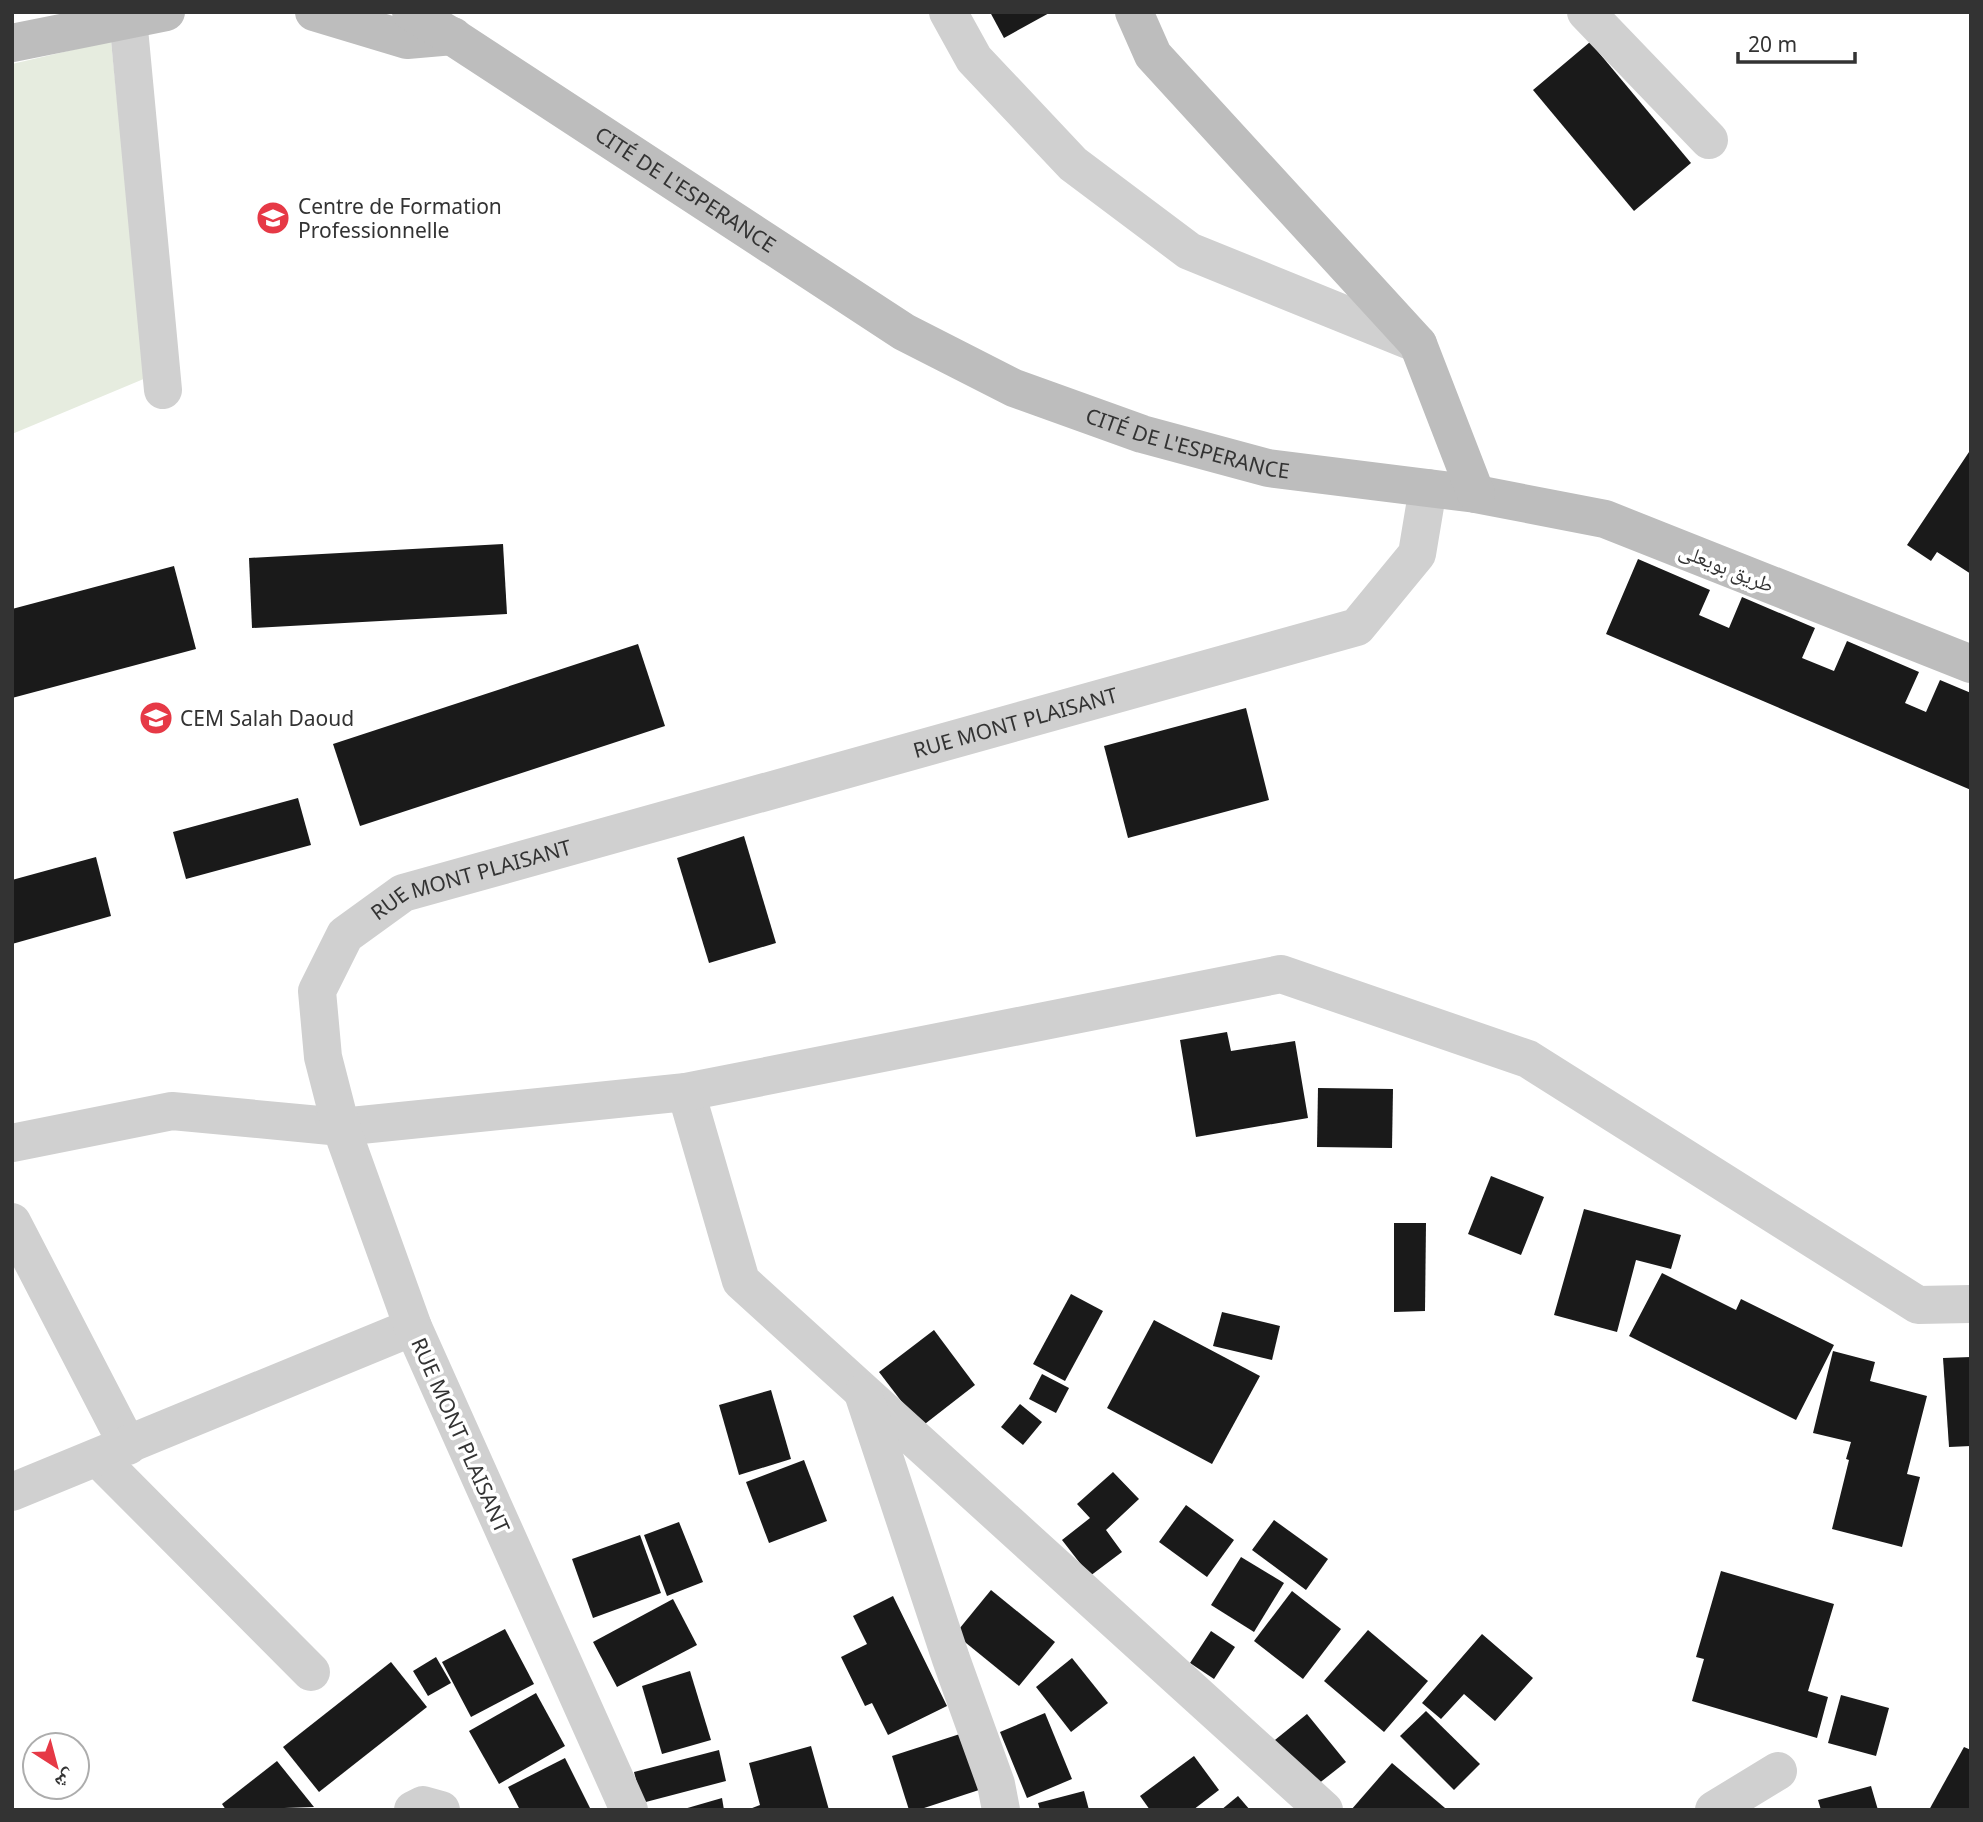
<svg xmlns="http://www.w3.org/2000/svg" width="1983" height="1822" font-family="'Noto Sans','Noto Naskh Arabic',sans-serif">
  <rect width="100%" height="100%" fill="#fff"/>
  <polygon fill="#e6ecdf" points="111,41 146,378 12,434 12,64"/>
  <g fill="#1a1a1a">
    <polygon points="990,12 1051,12 1004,38"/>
    <polygon points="1590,42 1691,163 1634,211 1533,90"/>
    <polygon points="1971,449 1971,574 1937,552 1931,561 1907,545"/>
    <polygon points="503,544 507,614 252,628 249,558"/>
    <polygon points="1638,559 1710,590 1699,615 1729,628 1742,597 1815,628 1802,658 1834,671 1847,641 1919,672 1905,703 1926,712 1940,680 1971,693 1971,790 1606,634"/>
    <polygon points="174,566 196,649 12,698 12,609"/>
    <polygon points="638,644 665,726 360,826 333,744"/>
    <polygon points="1246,708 1269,800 1128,838 1104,746"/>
    <polygon points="298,798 311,845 186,879 173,832"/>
    <polygon points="744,836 776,943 709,963 677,858"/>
    <polygon points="96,857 111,916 12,944 12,880"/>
    <polygon points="1227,1032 1231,1051 1295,1041 1308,1118 1196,1137 1180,1040"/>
    <polygon points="1318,1088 1393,1089 1392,1148 1317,1147"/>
    <polygon points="1491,1176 1544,1197 1521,1255 1468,1234"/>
    <polygon points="1584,1209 1681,1235 1671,1269 1636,1260 1617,1332 1554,1315"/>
    <polygon points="1394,1223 1426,1223 1425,1311 1394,1312"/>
    <polygon points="1662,1273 1736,1310 1741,1299 1834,1345 1796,1420 1629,1336"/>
    <polygon points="1071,1294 1103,1311 1065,1381 1033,1364"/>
    <polygon points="1222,1312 1280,1326 1272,1360 1213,1346"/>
    <polygon points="1154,1320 1260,1376 1212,1464 1107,1408"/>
    <polygon points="934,1330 975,1385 921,1427 879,1372"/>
    <polygon points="1833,1351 1875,1362 1870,1381 1927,1396 1907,1474 1920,1477 1902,1547 1832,1529 1849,1460 1846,1459 1851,1442 1813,1433"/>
    <polygon points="1971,1357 1971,1446 1949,1447 1943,1358"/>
    <polygon points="1042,1374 1069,1388 1056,1413 1029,1399"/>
    <polygon points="771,1390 791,1459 739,1475 719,1405"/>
    <polygon points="1020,1404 1042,1422 1023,1445 1001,1427"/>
    <polygon points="804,1460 827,1521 769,1543 746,1482"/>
    <polygon points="1113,1472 1139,1499 1106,1530 1122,1552 1090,1576 1062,1540 1090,1518 1077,1504"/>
    <polygon points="1186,1505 1234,1540 1207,1577 1159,1542"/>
    <polygon points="1274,1520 1328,1559 1306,1590 1252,1550"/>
    <polygon points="679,1522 703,1582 667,1596 644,1535"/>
    <polygon points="640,1535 661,1593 593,1618 572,1559"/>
    <polygon points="1241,1557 1284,1583 1254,1632 1211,1605"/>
    <polygon points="1721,1571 1834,1604 1808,1691 1828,1697 1817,1738 1692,1701 1704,1659 1696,1657"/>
    <polygon points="991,1590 1055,1642 1019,1686 955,1634"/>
    <polygon points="1292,1591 1341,1629 1303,1679 1254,1641"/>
    <polygon points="893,1596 947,1706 888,1735 872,1703 865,1706 841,1657 867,1644 853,1616"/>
    <polygon points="673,1599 697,1645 617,1687 593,1642"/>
    <polygon points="505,1629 534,1684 471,1717 442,1662"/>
    <polygon points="1368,1630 1428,1681 1384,1732 1324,1681"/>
    <polygon points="1211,1631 1235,1647 1214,1679 1190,1663"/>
    <polygon points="1482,1634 1533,1678 1495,1721 1464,1694 1441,1719 1422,1703"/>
    <polygon points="436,1657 451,1683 428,1696 413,1671"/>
    <polygon points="1072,1658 1108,1703 1071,1732 1036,1687"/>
    <polygon points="391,1662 427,1707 319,1792 283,1747"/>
    <polygon points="690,1671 711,1740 662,1754 642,1686"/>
    <polygon points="536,1693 565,1746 499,1784 469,1731"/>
    <polygon points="1841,1695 1889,1708 1876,1756 1828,1743"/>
    <polygon points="1426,1711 1480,1764 1454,1790 1400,1736"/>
    <polygon points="1045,1713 1072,1779 1027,1798 1000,1732"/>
    <polygon points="1307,1714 1346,1762 1303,1796 1265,1748"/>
    <polygon points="963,1733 982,1789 918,1810 909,1810 892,1756"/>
    <polygon points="811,1746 829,1810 747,1810 760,1805 749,1763"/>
    <polygon points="1964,1747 1971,1750 1971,1810 1929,1810"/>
    <polygon points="719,1750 726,1781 642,1803 634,1772"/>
    <polygon points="1194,1756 1219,1790 1193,1810 1150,1810 1140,1796"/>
    <polygon points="565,1758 591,1810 520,1810 508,1787"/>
    <polygon points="277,1761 314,1807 226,1810 222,1804"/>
    <polygon points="1392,1763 1445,1808 1443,1810 1351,1810"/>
    <polygon points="1871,1786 1878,1810 1821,1810 1818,1800"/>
    <polygon points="1084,1791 1089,1810 1040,1810 1038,1803"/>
    <polygon points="1238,1796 1250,1810 1221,1810"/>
    <polygon points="722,1798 724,1810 685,1810 684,1809"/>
  </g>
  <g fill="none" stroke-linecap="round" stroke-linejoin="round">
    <g stroke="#d0d0d0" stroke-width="38">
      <polyline points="948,12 974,59 1073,164 1189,251 1418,344"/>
      <polyline points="1586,12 1709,140"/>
      <polyline points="128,18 163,390"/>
      <polyline points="686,1092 741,1281 1324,1810"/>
      <polyline points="12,1143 172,1111 341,1127 686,1092 1281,974 1528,1059 1918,1305 1971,1304"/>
      <polyline points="12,1222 128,1446"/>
      <polyline points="863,1393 951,1659 996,1784 1001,1810"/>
      <polyline points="98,1458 311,1672"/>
      <polyline points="12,1492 413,1327"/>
      <polyline points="413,1810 423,1805 441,1810"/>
      <path id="s1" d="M 629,1810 L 413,1327 L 341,1127 L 323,1057 L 317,991 L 345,935 L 403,893 L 1357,627 L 1417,554 L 1428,488"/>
      <polyline points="1714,1810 1778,1771"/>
    </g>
    <g stroke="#bdbdbd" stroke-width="38">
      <polyline points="314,12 407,40 453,36"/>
      <path id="s2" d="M 411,12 L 453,37 L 904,332 L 1014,388 L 1142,434 L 1268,468 L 1476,494 L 1605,519 L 1971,664"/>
      <polyline points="1134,12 1153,55 1418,344 1476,494"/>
      <polyline points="12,43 166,12"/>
    </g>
  </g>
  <defs>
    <symbol id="university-disc" viewBox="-11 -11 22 22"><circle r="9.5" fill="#e63946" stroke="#fff"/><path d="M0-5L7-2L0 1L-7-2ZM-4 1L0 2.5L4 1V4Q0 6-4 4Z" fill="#fff"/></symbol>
    <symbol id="school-disc" viewBox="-11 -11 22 22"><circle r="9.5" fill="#e63946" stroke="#fff"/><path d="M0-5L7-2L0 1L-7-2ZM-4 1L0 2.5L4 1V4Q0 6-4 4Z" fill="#fff"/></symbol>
  </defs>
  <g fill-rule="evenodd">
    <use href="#university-disc" x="254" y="199" width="38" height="38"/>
    <use href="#school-disc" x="137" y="699" width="38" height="38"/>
  </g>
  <g text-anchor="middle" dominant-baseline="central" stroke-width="7" stroke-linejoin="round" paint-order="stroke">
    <g font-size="21" fill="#333" stroke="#fff">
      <text stroke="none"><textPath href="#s2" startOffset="327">CITÉ DE L'ESPERANCE</textPath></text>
      <text stroke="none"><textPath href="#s2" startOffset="894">CITÉ DE L'ESPERANCE</textPath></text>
      <text transform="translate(1727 567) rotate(22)">طريق بويعلى</text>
      <text stroke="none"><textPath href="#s1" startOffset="1650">RUE MONT PLAISANT</textPath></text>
      <text stroke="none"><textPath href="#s1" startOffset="1083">RUE MONT PLAISANT</textPath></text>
      <text transform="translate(461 1435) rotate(66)">RUE MONT PLAISANT</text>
    </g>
    <g font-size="21" fill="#333" stroke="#fff" text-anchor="start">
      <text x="298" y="206">Centre de Formation<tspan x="298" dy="24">Professionnelle</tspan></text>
      <text x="180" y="718">CEM Salah Daoud</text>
    </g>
  </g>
  <rect width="1983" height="1822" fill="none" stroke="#333333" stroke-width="28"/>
  <g transform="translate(56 1766) rotate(144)"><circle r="33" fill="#ffffff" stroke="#adadad" stroke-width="2"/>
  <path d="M0-5L12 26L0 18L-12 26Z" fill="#e63946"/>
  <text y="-10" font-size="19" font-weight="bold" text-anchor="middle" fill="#333333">ش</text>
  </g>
  <path d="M1738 52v10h117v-10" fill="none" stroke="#333333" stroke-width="3.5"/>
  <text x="1748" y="52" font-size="21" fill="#333333" stroke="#ffffff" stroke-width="5" paint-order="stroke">20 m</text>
</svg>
